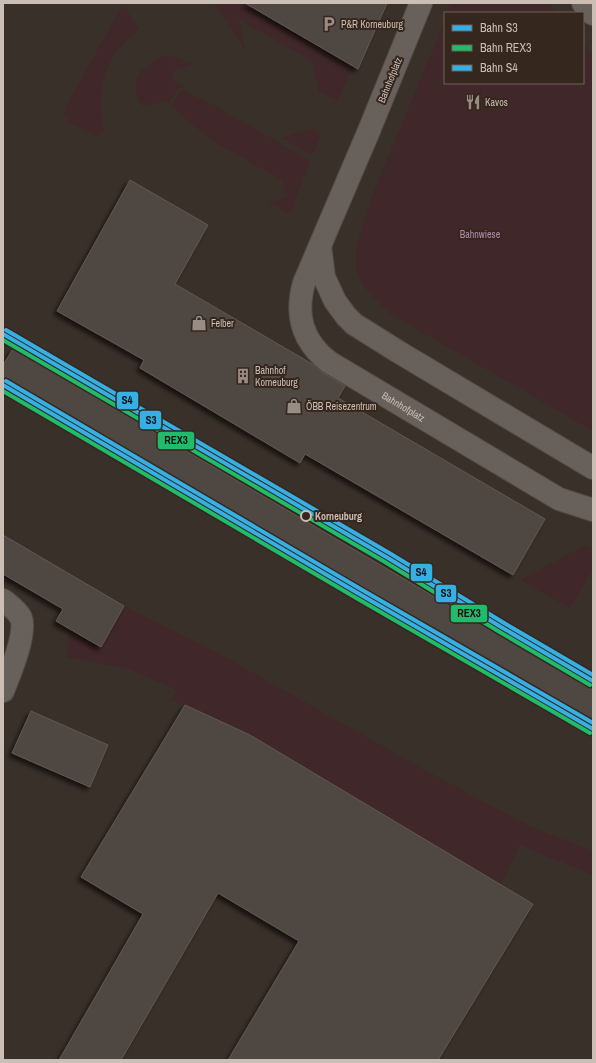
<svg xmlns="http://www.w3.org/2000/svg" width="596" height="1063" font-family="'Archivo Narrow',sans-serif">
  <defs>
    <filter id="shadow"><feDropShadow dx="-3.5" dy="3.5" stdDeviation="2" flood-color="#0009"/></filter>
  </defs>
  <rect width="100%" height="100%" fill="#3a302a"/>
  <g fill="#402729">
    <polygon points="213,3 245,3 354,66 337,101 319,92 311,60 239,20 245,49"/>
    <polygon points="452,3 548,3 556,13 448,13"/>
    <path d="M 124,7 L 126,9 L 139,29 C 132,35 125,42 119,49 C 100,71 98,102 104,129 L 97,138 L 68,121 L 64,114 L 65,108 L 120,9 Z"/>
    <polygon points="445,20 445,83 583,83 583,43 593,55 593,431 389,313 365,288 360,279 356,269 356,247 372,196"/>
    <path d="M 164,56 L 175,57 L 194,64 L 172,71 L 175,83 L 185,87 L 178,88 L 169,103 L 166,101 L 142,106 C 127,83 140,65 164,56 Z"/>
    <polygon points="184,91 221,109 310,161 290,214 272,205 269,202 287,196 282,180 220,145 207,137 171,106 180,92"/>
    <polygon points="313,129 321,134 312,156 282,138"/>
    <polygon points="586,545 593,549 593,569 570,608 520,580"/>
    <polygon points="124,606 211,649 423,769 529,826 593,851 593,875 520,845 501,884 250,735 172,700 177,690 129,669 67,657 69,628 101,646"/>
  </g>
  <g fill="#504742" stroke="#615852" filter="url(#shadow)">
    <polygon points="245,3 387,3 358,69"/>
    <polygon points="130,180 208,225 175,284 314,365 323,373 345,386 338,398 545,519 513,575 305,454 300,463 140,368 144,360 57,311"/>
    <polygon points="13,349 593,690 593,721 3,376 3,365"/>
    <polygon points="3,535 124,606 101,647 56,621 63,609 3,574"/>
    <polygon points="185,705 250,735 533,904 438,1060 228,1060 299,941 218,893 121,1060 59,1060 143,914 81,877"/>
    <polygon points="31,711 108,745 90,787 12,753"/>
  </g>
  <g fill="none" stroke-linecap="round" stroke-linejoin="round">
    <defs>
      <g id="minor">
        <path id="s1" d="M 421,3 L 368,133 L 304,283 C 295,315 302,341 329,362 L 559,499 L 593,510"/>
        <polyline points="583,3 593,14"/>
        <polyline points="320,246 324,277 335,301 346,316 354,324 397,351 593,468"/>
        <path d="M 3,600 C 8,604 18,611 21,618 C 27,633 9,676 3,691"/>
      </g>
    </defs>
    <use href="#minor" stroke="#544d49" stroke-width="24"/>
    <use href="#minor" stroke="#68605b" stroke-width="22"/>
    <defs>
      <g id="rail-1">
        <polyline points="3,334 388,558 501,627 593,681"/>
        <polyline points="3,385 361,595 593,729"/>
      </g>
      <g id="rail-2">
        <polyline points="3,340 385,562 498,631 590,685"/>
        <polyline points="3,391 358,599 590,733"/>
      </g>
      <g id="rail-3">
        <polyline points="6,330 391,554 504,623 593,675"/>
        <polyline points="6,381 364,591 593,723"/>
      </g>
    </defs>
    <use href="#rail-1" stroke="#35271d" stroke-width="7"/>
    <use href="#rail-2" stroke="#35271d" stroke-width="7"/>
    <use href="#rail-3" stroke="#35271d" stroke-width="7"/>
    <use href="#rail-1" stroke="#35afe4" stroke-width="4"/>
    <use href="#rail-2" stroke="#20bc6c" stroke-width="4"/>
    <use href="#rail-3" stroke="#35afe4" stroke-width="4"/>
  </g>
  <defs>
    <symbol id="parking-bare" viewBox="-9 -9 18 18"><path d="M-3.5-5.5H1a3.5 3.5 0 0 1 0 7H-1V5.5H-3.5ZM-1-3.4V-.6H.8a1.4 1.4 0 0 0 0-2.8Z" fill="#988c84" stroke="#35271d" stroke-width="2.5" paint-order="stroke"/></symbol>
    <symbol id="restaurant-bare" viewBox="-9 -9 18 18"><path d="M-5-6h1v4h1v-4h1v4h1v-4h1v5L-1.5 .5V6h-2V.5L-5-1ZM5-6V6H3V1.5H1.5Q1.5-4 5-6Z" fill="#988c84" stroke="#35271d" stroke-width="2.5" paint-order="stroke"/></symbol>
    <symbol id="shop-bare" viewBox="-9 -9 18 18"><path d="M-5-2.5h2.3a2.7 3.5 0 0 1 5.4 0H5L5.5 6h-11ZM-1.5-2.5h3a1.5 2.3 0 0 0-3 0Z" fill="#988c84" stroke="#35271d" stroke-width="2.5" paint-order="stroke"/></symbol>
    <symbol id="building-bare" viewBox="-9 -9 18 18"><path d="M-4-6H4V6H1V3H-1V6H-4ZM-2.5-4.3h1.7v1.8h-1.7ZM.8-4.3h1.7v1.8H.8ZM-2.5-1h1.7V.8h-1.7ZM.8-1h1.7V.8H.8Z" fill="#988c84" stroke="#35271d" stroke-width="2.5" paint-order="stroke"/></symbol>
  </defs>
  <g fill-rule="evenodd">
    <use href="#parking-bare" x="318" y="13" width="22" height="22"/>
    <use href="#restaurant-bare" x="462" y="91" width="22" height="22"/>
    <use href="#shop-bare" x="188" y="312" width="22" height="22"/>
    <use href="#building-bare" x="232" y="365" width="22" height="22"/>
    <use href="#shop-bare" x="283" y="395" width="22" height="22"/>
  </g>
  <circle fill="#35271d" stroke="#cbbeb5" stroke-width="2" cx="306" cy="516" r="5"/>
  <g text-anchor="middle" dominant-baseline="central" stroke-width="4" stroke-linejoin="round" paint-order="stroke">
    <g font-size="10" fill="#cbbeb5" stroke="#35271d" text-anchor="start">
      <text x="341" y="24">P&amp;R Korneuburg</text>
      <text x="485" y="102">Kavos</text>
      <text x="211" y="323">Felber</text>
      <text x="255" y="370">Bahnhof<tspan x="255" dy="12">Korneuburg</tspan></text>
      <text x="306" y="406">ÖBB Reisezentrum</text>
    </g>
    <g font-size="10" fill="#cbbeb5" stroke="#35271d">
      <text transform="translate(390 80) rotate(-68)">Bahnhofplatz</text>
      <text stroke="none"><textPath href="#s1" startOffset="479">Bahnhofplatz</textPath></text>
    </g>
    <g font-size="10" fill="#b089af" stroke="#35271d">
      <text x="480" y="234">Bahnwiese</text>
    </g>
    <g font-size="10" font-weight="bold" fill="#cbbeb5" stroke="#35271d" text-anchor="start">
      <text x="315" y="516">Korneuburg</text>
    </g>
  </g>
  <g stroke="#35271d" stroke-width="1.5">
    <rect x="116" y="391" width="23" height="19" rx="4" fill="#35afe4"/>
    <rect x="139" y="410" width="23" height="20" rx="4" fill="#35afe4"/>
    <rect x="157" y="431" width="38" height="19" rx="4" fill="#20bc6c"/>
    <rect x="410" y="563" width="23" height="19" rx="4" fill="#35afe4"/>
    <rect x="435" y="584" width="22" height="19" rx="4" fill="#35afe4"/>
    <rect x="450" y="604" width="38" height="19" rx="4" fill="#20bc6c"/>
  </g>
  <g font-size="11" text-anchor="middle" font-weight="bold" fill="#111">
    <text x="127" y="404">S4</text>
    <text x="151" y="424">S3</text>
    <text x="176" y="444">REX3</text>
    <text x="421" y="576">S4</text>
    <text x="446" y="597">S3</text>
    <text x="469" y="617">REX3</text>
  </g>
  <rect width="596" height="1063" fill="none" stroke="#cbbeb5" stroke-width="8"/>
  <rect x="444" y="12" width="140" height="72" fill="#35271d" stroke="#71635a"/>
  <rect x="452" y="25" width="20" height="6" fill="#35afe4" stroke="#71635a"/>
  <text x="480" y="32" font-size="12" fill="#cbbeb5">Bahn S3</text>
  <rect x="452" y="45" width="20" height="6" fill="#20bc6c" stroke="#71635a"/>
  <text x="480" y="52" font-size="12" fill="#cbbeb5">Bahn REX3</text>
  <rect x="452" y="65" width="20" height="6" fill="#35afe4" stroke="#71635a"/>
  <text x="480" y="72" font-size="12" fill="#cbbeb5">Bahn S4</text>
</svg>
